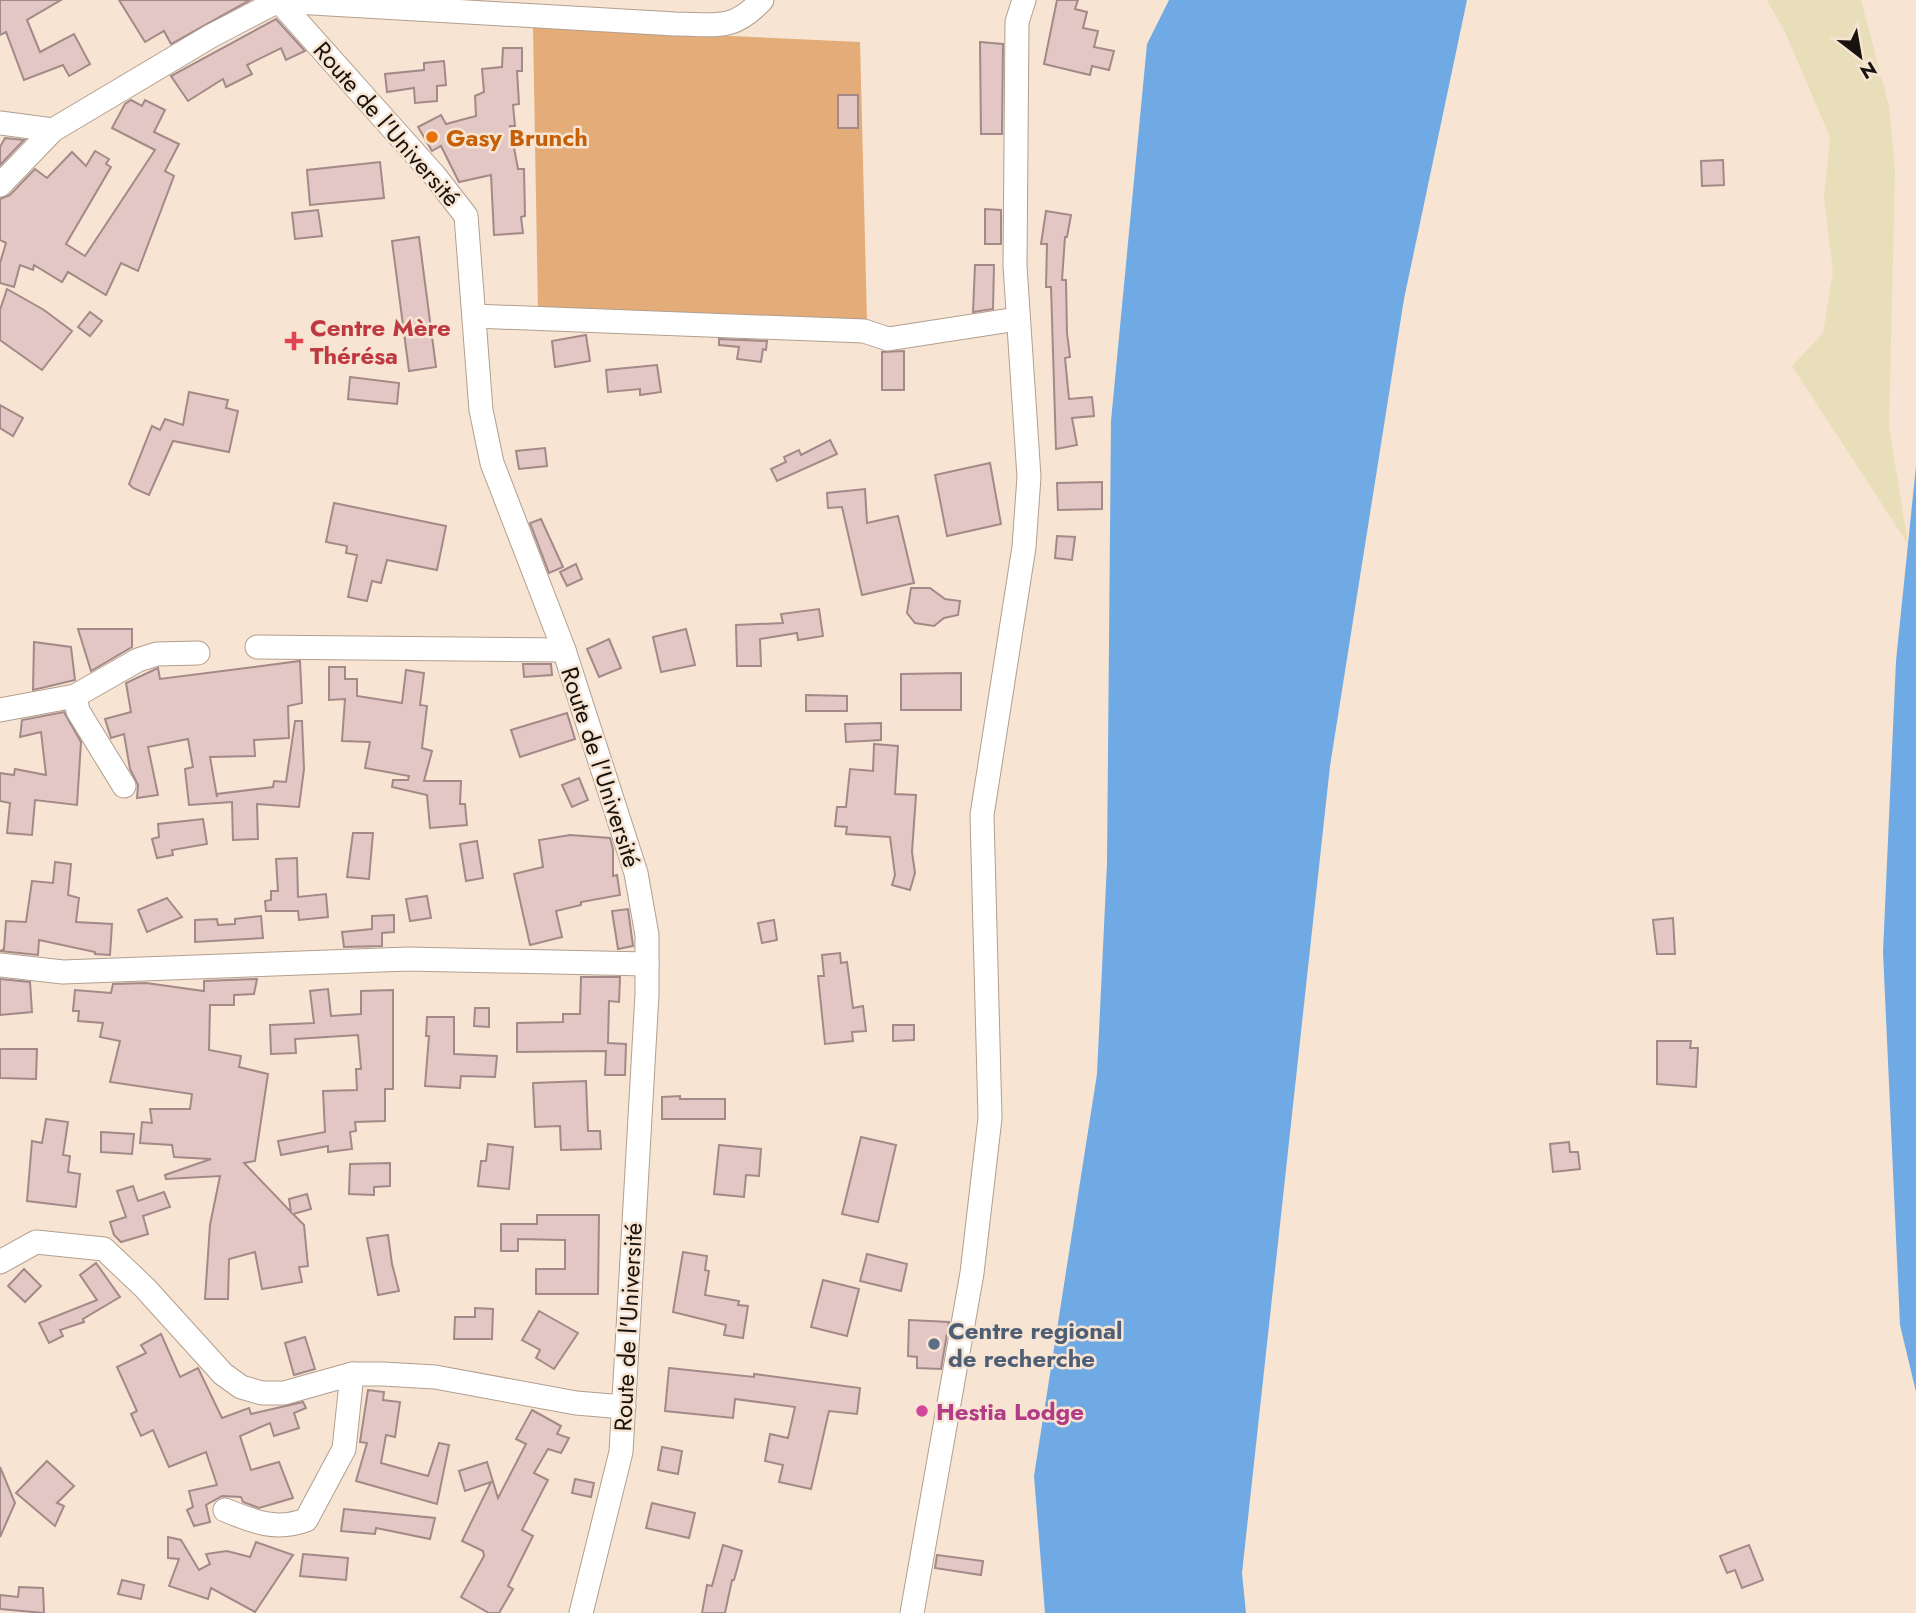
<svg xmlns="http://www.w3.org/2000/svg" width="1916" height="1613" font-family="Jost,sans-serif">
  <rect width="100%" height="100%" fill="#f7e4d2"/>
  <polygon fill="#e3ac78" points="533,27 860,42 867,321 538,312"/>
  <polygon fill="#e8deb9" points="1767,0 1861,0 1889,106 1895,171 1889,427 1908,544 1792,366 1823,333 1833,272 1824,197 1830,137 1785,32"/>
  <g fill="#70aae4">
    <polygon points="1169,0 1467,0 1404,299 1330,766 1242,1573 1246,1613 1045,1613 1034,1476 1097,1074 1107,863 1111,421 1147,44"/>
    <polygon points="1916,466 1916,1392 1900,1325 1883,952 1896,661"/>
  </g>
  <g fill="#e3c7c5" stroke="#a38987" stroke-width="2">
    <polygon points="0,0 61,0 27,20 40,52 74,34 90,64 69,76 63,65 24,80 6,32 0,35"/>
    <polygon points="119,0 250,0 171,44 164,31 145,42"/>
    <polygon points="1057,0 1078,0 1075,9 1087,12 1083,28 1098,31 1094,47 1114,51 1109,70 1092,66 1090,75 1044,64"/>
    <polygon points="276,19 305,51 286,60 281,48 247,65 252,74 226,87 223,79 188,101 171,76"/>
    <polygon points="980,42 1003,44 1002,134 981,134"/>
    <polygon points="503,48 522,48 522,71 517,71 519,104 513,105 515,126 510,126 518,169 524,169 525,216 521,217 523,233 494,235 491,175 459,182 441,146 432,151 418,127 441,115 446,124 476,116 475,96 484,92 482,69 502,67"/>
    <polygon points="444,61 446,85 437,86 437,101 415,103 414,88 387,92 385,74 424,70 424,63"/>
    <rect x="838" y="95" width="20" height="33"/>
    <polygon points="131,100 142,106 145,100 165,110 154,132 179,144 165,171 174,176 138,271 121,263 106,295 68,272 62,282 34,265 33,270 20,265 14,287 0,283 0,263 6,243 0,240 0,199 10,195 35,169 47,178 72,152 86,166 95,151 109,159 106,164 111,167 66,244 85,256 155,150 112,128 125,104"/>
    <polygon points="5,138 24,140 0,165 0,147"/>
    <polygon points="1723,160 1724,185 1702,186 1701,161"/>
    <polygon points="380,162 384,198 310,205 307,170"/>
    <polygon points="985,209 1001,210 1001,244 985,244"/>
    <polygon points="318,210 322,236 295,239 292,213"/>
    <polygon points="1046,211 1071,215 1067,237 1065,237 1062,280 1066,280 1067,333 1070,357 1065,358 1069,399 1092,397 1094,416 1072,418 1077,445 1056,449 1051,287 1046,287 1047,244 1041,244"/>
    <polygon points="419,237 436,367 409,371 392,241"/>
    <polygon points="975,265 994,265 993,309 973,312"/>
    <polygon points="7,289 44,310 72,331 42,370 0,340 0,310"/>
    <polygon points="90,312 102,321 90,336 78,327"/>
    <polygon points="586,335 590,361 555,367 552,341"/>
    <polygon points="719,339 767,341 766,350 763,349 761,362 737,359 739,347 719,345"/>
    <polygon points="904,351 904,390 882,390 882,352"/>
    <polygon points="657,365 661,392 640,395 640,389 608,392 606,370"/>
    <polygon points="350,377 399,383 397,404 348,399"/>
    <polygon points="189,392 228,400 226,408 238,411 229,452 173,441 149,495 133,488 129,484 152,426 160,430 165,419 183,425"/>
    <polygon points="0,405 23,418 13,436 0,428"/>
    <polygon points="830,440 837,454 777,481 771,469 786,462 784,457 799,450 801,455"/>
    <polygon points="545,448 547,466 519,469 516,451"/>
    <polygon points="990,463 1001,524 947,536 935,475"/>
    <polygon points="1102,482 1102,509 1058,510 1057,483"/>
    <polygon points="865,489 867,523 898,516 914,583 862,595 842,507 828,508 827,493"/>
    <polygon points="334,503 446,526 437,570 387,560 381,583 372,581 367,601 348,597 357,555 346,553 347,546 326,542"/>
    <polygon points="541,519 563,567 549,573 530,523"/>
    <polygon points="1057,536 1075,537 1072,560 1055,558"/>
    <polygon points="576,564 582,579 567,586 560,572"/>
    <polygon points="911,588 930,588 945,599 960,601 958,615 944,618 934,626 915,623 907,613"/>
    <polygon points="819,609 823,636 798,640 797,633 760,639 761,666 737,666 736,625 783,623 781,614"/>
    <polygon points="78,629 132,629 132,647 91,671"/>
    <polygon points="686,629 695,665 661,672 653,637"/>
    <polygon points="609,639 621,668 599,677 587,649"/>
    <polygon points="34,642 71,647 75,680 33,690"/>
    <polygon points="300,661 302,703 288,706 289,738 254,740 255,756 210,757 217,797 217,794 273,787 274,781 286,782 295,721 302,721 304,769 299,807 257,804 258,839 233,840 232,802 189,805 185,769 193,767 188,739 148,747 158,795 137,798 138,785 130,769 124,734 111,738 105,719 131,712 126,683 158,668 160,679"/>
    <polygon points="523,664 551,664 552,675 524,677"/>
    <polygon points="329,667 345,667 345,679 357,679 357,696 402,703 406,670 424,673 420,705 427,706 422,748 432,751 424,781 461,781 460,804 465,804 467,825 430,828 427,795 392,787 393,780 408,780 409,776 365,768 370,742 342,741 345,699 329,700"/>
    <polygon points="961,673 961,710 901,710 901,674"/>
    <polygon points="806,695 847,696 847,711 806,711"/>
    <polygon points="64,712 81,742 77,805 35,800 32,835 7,833 10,803 0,801 0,773 14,775 15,769 46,775 41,732 20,737 22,720"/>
    <polygon points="567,713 575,739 520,757 511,730"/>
    <polygon points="881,723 881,740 846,742 845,724"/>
    <polygon points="874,744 898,746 895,794 916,795 912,852 915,873 910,890 892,885 895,875 890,837 846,834 847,827 835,826 837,807 846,807 850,769 873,771"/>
    <polygon points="579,778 588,800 572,807 562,785"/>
    <polygon points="203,819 207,844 172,850 173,855 157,858 152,839 159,837 158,824"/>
    <polygon points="353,833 373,833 369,879 347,877"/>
    <polygon points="570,835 610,838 613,849 613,876 617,875 620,895 581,902 581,905 556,911 562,937 530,945 514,874 543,867 539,840"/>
    <polygon points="477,841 483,878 466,881 460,844"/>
    <polygon points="297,858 298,897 326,894 328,917 299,920 298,911 266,911 265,901 271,900 271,891 278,891 276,859"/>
    <polygon points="55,862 71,864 68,895 79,898 76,922 112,924 110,955 95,954 95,952 39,940 38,955 0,951 4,949 6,921 26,922 32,881 53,883"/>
    <polygon points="427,896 431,918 410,921 406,899"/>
    <polygon points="167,898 182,917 147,932 138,910"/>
    <polygon points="628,909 633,946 618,949 612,911"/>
    <polygon points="394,915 394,932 382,933 382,946 344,947 342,932 372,929 372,916"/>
    <polygon points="261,916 263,938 195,942 195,920 217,919 218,925 235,924 235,919"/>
    <polygon points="1673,918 1675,954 1657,954 1653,920"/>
    <polygon points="774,920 777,940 762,943 758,923"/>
    <polygon points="840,953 841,963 847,962 853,1008 863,1006 866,1031 852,1032 853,1041 825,1044 818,976 824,976 822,955"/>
    <polygon points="581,977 620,977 619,1002 609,1001 608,1043 626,1044 625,1075 605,1075 606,1051 517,1052 517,1023 563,1022 563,1014 580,1014"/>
    <polygon points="0,979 30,982 32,1012 0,1015"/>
    <polygon points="257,979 254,994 234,995 234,1005 210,1005 209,1050 241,1056 239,1067 268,1074 255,1161 244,1163 291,1212 289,1199 307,1194 311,1209 293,1214 304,1225 308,1266 299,1267 302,1282 262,1289 255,1252 229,1259 228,1299 205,1299 210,1225 220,1176 166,1179 165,1175 211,1159 174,1157 172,1145 140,1143 142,1122 152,1123 150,1109 190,1109 192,1094 110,1082 120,1041 100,1037 103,1023 78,1021 79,1011 73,1011 75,990 111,993 113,984 146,983 204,991 204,981"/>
    <polygon points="328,989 331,1016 361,1014 361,991 393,990 393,1089 385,1089 385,1121 355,1122 356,1131 350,1132 352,1149 328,1152 328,1146 281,1155 278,1141 325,1132 323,1091 357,1090 356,1069 361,1069 358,1035 295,1039 296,1053 271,1054 270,1025 314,1023 310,991"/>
    <polygon points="475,1008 489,1008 489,1027 474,1026"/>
    <polygon points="427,1017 454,1017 454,1054 497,1056 495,1077 461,1076 460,1088 425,1086 429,1036 426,1036"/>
    <polygon points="893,1025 914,1025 914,1040 893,1041"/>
    <polygon points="1657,1041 1691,1041 1690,1048 1698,1048 1696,1087 1657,1084"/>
    <polygon points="0,1049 37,1049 36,1079 0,1078"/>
    <polygon points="586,1081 588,1131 600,1131 601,1149 561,1150 560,1126 535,1127 533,1083"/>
    <polygon points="680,1096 680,1099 725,1099 725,1119 662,1119 662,1097"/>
    <polygon points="46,1119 68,1122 63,1155 70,1156 68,1172 80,1174 76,1207 27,1201 32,1141 42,1143"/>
    <polygon points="101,1132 134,1134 132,1154 101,1152"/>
    <polygon points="861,1137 896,1145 878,1222 842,1214"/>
    <polygon points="1569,1142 1570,1152 1578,1152 1580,1169 1553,1172 1550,1144"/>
    <polygon points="488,1144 513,1147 509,1189 478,1186 481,1161 486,1161"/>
    <polygon points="719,1145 761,1149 759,1176 746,1175 744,1197 714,1194"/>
    <polygon points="390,1163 390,1186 374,1187 374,1195 349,1194 350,1164"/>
    <polygon points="133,1186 138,1201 164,1192 170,1207 143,1216 148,1234 121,1242 114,1235 110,1222 126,1217 117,1191"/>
    <polygon points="537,1215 599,1215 598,1294 536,1294 536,1269 565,1269 565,1240 518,1239 518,1251 501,1251 501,1224 537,1224"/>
    <polygon points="388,1235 392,1264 399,1291 378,1295 367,1238"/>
    <polygon points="683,1252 707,1256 705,1270 709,1271 705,1295 739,1301 738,1305 748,1306 743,1338 724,1335 726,1325 673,1312"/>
    <polygon points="867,1254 907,1264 901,1291 860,1281"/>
    <polygon points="96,1263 120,1297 83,1319 84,1322 60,1330 63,1336 49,1343 39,1323 97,1300 80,1275"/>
    <polygon points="24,1269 41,1286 25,1302 8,1286"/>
    <polygon points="823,1280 859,1289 847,1336 811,1327"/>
    <polygon points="475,1308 493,1309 492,1339 454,1339 455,1317 475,1317"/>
    <polygon points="539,1311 578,1333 554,1369 536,1358 540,1350 522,1340"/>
    <polygon points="909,1320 949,1322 941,1369 917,1368 917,1357 908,1356"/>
    <polygon points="161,1334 180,1377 198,1368 222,1418 249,1408 251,1414 303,1402 306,1408 294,1413 299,1428 274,1436 270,1423 240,1436 251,1470 279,1462 293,1498 259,1508 243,1502 241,1497 222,1496 206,1505 210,1522 194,1526 187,1510 193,1507 189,1491 217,1485 206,1452 169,1467 153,1430 141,1436 131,1414 137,1411 117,1367 146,1353 141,1345"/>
    <polygon points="305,1337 315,1369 294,1375 285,1343"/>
    <polygon points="669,1368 754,1377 754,1374 860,1388 857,1414 829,1411 811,1489 779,1482 783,1465 765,1461 770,1434 788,1438 795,1407 735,1399 733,1418 665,1411"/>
    <polygon points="368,1390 384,1392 383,1400 400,1402 395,1437 386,1435 381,1463 428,1476 439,1443 449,1445 437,1504 356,1481 367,1443 360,1442"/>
    <polygon points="532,1410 561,1426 557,1434 569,1438 561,1453 548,1449 534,1473 548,1480 522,1530 533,1536 508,1586 513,1589 499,1613 489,1613 461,1597 484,1556 483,1551 462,1541 491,1482 465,1491 459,1471 487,1462 498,1498 526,1444 516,1439"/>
    <polygon points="662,1447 682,1451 678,1474 658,1470"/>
    <polygon points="47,1461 74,1486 57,1503 64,1506 55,1526 16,1493"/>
    <polygon points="0,1467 15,1503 0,1537"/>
    <polygon points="575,1479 594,1483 591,1497 572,1493"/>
    <polygon points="652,1503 695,1513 689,1538 646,1528"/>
    <polygon points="344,1509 435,1518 430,1539 376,1528 375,1534 341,1531"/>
    <polygon points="168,1537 181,1540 199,1570 210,1564 206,1554 227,1551 250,1557 256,1542 293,1555 255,1612 211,1588 208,1599 169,1586 179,1559 168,1558"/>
    <polygon points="723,1545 742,1551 734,1580 732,1580 725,1613 702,1613 707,1585 712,1586"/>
    <polygon points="1749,1545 1763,1580 1742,1588 1735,1570 1727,1573 1720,1556"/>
    <polygon points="303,1554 348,1558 346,1580 300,1576"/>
    <polygon points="937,1555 983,1561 981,1575 935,1568"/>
    <polygon points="122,1580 144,1585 141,1599 118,1594"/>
    <polygon points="19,1587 43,1588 44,1613 0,1609 0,1595 18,1597"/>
  </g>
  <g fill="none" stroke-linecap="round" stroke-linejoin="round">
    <defs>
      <g id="minor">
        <polyline points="278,0 435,176 466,216 481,410 492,463 564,650 636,873 647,935 647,994 621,1452 581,1613"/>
        <polyline points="0,123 53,130"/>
        <path d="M 0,185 L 53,130 L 211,36 L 278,1 L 675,24 C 716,24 732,32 762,0"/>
        <polyline points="474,316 864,331 888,339 1017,319"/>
        <polyline points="257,647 564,650"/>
        <polyline points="75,696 78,711 124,786"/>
        <polyline points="0,710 75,696 138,660 157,654 198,653"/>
        <polyline points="0,965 63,972 408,959 647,964"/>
        <polyline points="0,1262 36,1242 104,1249 145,1288 223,1374 241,1387 262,1393 284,1393 352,1374 383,1374 435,1377 576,1403 624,1407"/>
        <path d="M 225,1510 C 254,1522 276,1531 306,1520 L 344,1449 L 352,1374"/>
        <polyline points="912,1613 972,1273 990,1118 982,815 1024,547 1029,477 1015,266 1017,22 1024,0"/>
      </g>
    </defs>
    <use href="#minor" stroke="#b29f8f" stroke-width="25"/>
    <use href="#minor" stroke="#fff" stroke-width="23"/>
  </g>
  <circle fill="#e8710a" stroke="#f7e4d2" stroke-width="2.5" cx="432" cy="137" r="7"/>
  <path fill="#e0444e" stroke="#f7e4d2" stroke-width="2.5" d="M290.5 330.5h7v7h7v7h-7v7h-7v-7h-7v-7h7z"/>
  <circle fill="#5c6f8a" stroke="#f7e4d2" stroke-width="2.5" cx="934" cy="1344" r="7"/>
  <circle fill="#d1479c" stroke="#f7e4d2" stroke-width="2.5" cx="922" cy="1411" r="7"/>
  <g text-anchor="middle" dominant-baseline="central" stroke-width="5" stroke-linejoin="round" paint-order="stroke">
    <g font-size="24" fill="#19130d" stroke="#f7e4d2">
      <text transform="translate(387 124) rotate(49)">Route de l'Université</text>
      <text transform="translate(601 767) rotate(72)">Route de l'Université</text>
      <text transform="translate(628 1327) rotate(-87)">Route de l'Université</text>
    </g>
    <g font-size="24" font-weight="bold" fill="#c56008" stroke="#f7e4d2" text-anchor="start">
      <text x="446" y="137">Gasy Brunch</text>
    </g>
    <g font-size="24" font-weight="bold" fill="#be3a42" stroke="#f7e4d2" text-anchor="start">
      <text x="310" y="327">Centre Mère<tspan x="310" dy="28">Thérésa</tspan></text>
    </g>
    <g font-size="24" font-weight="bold" fill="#4e5e75" stroke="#f7e4d2" text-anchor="start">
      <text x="948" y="1330">Centre regional<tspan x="948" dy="28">de recherche</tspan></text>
    </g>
    <g font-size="24" font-weight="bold" fill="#b23c85" stroke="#f7e4d2" text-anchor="start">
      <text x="936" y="1411">Hestia Lodge</text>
    </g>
  </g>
  <g transform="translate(1860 56) rotate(149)" stroke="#f7e4d2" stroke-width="5" paint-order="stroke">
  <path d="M0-5L12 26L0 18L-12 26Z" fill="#19130d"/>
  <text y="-10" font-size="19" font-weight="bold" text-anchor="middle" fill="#19130d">N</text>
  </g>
</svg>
